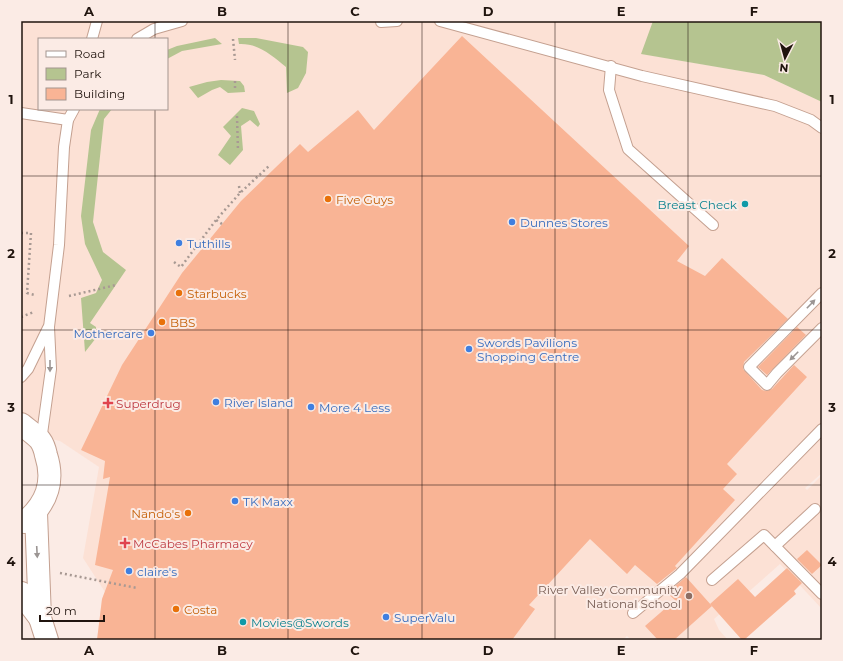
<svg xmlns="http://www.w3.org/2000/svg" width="843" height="661" font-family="Montserrat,sans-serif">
  <rect width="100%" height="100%" fill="#fbebe5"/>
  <path fill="#fce1d5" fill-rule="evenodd" d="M 21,21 L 653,21 L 643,54 L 764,75 L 822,102 L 822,473 L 805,488 L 807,490 L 822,475 L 822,609 L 780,564 L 728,610 L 721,613 L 714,619 L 719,630 L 728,640 L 631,640 L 627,636 L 623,640 L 97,640 L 102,599 L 105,592 L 83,558 L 99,467 L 60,441 L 21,432 ZM 39,39 L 167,39 L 167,109 L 39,109 Z"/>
  <g fill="#b5c490">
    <polygon points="653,21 822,21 822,102 764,75 641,54"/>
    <polygon points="215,38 222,44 182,51 167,59 167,50 177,46"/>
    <path d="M 238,38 L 256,38 L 303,47 L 308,52 L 306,73 L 298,88 L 287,93 L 286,67 C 271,55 258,43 239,44 Z"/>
    <polygon points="221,80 240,81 244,86 245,92 228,93 220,87 212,90 198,98 189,87 207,82"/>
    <polygon points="242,108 254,111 260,124 258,127 250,120 241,126 243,150 230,165 218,155 231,136 223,127"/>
    <polygon points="100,109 112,109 104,119 93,222 103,252 126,270 90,323 96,327 96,338 85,352 81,298 96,293 102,280 85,244 81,216 91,130"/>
  </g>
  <g fill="#f9b495">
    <polygon points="462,36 689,246 677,261 705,276 722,258 788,319 744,362 743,369 762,390 766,391 772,389 794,365 807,377 727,464 737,474 723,489 735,500 675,566 677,568 657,584 635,565 627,574 590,539 529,605 535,609 512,640 97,640 102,599 113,570 95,565 110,477 103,479 105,461 81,450 122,365 182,273 241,201 275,168 300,144 308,152 358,110 374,130"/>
    <polygon points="797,327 806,335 767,375 758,367"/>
    <polygon points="807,550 822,565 812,574 797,559"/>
    <polygon points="787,568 802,583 794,591 796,594 744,640 742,640 710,604 738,579 755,597"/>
    <polygon points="686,577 712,606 674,640 658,640 645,626 675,600 667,593"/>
  </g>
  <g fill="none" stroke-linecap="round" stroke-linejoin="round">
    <defs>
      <g id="lane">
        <polyline points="440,21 642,76 775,106 811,120 822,128"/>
        <polyline points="381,22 397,21"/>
        <polyline points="92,39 97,21"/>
        <polyline points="137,39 154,29 182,21"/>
        <polyline points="611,66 609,90 628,149 713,225"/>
        <polyline points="21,113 68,120"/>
        <polyline points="822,293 749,367 767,385 777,373 822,328"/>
        <polyline points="21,377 28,369 48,328"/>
        <polyline points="41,441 51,369 49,327 59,245 64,147 68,120 74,109"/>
        <polyline points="775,546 815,509"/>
        <polyline points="712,580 764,535 822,594"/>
        <polyline points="633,613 680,574 822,429"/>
      </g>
      <g id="secondary">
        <path d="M 21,424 C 27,429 36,435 40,440 C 43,444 45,450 46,455 C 55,483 46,504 25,522"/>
        <polyline points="36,513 40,618 47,640"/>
        <polyline points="21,593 40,618"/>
      </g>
    </defs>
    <use href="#lane" stroke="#c4a090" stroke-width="12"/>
    <use href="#secondary" stroke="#c4a090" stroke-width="24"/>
    <g stroke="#a89993" stroke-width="2.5" stroke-dasharray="2 3" stroke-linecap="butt">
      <polyline points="233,39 235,60"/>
      <polyline points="235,81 235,91"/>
      <polyline points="237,116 238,151"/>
      <polyline points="239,186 240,193"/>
      <polyline points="222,224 216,220 240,193 269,166"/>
      <polyline points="21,233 31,233 27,293 35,295 35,296"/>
      <polyline points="174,262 181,267 216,220"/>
      <polyline points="69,296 116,285"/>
      <polyline points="21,317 34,312"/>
      <polyline points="60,573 137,588"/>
    </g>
    <use href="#lane" stroke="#fff" stroke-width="10"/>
    <use href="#secondary" stroke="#fff" stroke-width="22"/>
  </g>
  <defs><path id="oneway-solid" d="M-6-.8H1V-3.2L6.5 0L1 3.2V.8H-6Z"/></defs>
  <g fill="#9b9593">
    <use href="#oneway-solid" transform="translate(811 304) rotate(-46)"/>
    <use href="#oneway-solid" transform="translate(794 356) rotate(135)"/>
    <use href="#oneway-solid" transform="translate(50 366) rotate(90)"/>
    <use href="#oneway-solid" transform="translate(37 552) rotate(87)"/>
  </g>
  <path fill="none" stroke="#20140e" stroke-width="1" stroke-opacity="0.55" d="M 155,21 L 155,39M 288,21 L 288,640M 422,21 L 422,640M 555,21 L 555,640M 688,21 L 688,640M 155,109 L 155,640M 21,176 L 822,176M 21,330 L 822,330M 21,485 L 822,485"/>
  <g fill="#e8710a" stroke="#fbebe5" stroke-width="1.5">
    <circle cx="328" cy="199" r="4"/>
    <circle cx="179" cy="293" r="4"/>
    <circle cx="162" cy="322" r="4"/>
    <circle cx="188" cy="513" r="4"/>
    <circle cx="176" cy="609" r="4"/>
  </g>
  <g fill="#0f9aa8" stroke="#fbebe5" stroke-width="1.5">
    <circle cx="745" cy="204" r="4"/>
    <circle cx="243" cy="622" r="4"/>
  </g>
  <g fill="#3f7fe0" stroke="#fbebe5" stroke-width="1.5">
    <circle cx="512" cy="222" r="4"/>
    <circle cx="179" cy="243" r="4"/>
    <circle cx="151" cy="333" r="4"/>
    <circle cx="469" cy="349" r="4"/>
    <circle cx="216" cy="402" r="4"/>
    <circle cx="311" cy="407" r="4"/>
    <circle cx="235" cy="501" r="4"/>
    <circle cx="129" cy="571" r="4"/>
    <circle cx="386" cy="617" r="4"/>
  </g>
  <g fill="#e0444e" stroke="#fbebe5" stroke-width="1.5">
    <path d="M106 397h4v4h4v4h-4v4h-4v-4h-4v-4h4z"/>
    <path d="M123 537h4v4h4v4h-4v4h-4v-4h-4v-4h4z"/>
  </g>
  <circle fill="#8d6e63" stroke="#fbebe5" stroke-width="1.5" cx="689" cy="596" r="4"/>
  <g text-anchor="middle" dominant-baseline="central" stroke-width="4" stroke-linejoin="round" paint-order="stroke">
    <g font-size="12" fill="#c56008" stroke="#fbebe5" text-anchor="start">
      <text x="336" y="199">Five Guys</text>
      <text x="187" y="293">Starbucks</text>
      <text x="170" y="322">BBS</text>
      <text x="180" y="513" text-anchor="end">Nando's</text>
      <text x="184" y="609">Costa</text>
    </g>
    <g font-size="12" fill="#0d838f" stroke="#fbebe5" text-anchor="end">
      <text x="737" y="204">Breast Check</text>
      <text x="251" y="622" text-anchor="start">Movies@Swords</text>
    </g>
    <g font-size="12" fill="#366cbe" stroke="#fbebe5" text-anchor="start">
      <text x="520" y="222">Dunnes Stores</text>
      <text x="187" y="243">Tuthills</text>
      <text x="143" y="333" text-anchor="end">Mothercare</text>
      <text x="477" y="342">Swords Pavilions<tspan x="477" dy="14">Shopping Centre</tspan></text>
      <text x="224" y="402">River Island</text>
      <text x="319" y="407">More 4 Less</text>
      <text x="243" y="501">TK Maxx</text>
      <text x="137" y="571">claire's</text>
      <text x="394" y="617">SuperValu</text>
    </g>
    <g font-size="12" fill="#be3a42" stroke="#fbebe5" text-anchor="start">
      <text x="116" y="403">Superdrug</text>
      <text x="133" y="543">McCabes Pharmacy</text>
    </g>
    <g font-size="12" fill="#785e54" stroke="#fbebe5" text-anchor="end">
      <text x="681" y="589">River Valley Community<tspan x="681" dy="14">National School</tspan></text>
    </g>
  </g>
  <rect width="843" height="661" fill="none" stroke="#fbebe5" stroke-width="44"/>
  <rect x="38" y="38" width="130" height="72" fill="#fbebe5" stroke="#a3958f"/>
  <rect x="46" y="51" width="20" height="6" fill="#ffffff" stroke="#a3958f"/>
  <text x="74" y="58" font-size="12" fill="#20140e">Road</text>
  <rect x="46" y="68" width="20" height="12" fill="#b5c490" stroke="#a3958f"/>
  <text x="74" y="78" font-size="12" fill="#20140e">Park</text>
  <rect x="46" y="88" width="20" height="12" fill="#f9b495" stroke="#a3958f"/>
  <text x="74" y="98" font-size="12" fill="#20140e">Building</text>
  <g transform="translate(785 58) rotate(186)" stroke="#fbebe5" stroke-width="3" paint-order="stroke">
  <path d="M0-3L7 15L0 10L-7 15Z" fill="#20140e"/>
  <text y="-6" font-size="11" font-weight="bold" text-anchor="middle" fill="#20140e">N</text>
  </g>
  <path d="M40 615v6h64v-6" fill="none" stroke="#20140e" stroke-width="2"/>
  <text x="46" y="615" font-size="12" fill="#20140e" stroke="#fbebe5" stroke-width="3" paint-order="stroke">20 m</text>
  <rect x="22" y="22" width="799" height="617" fill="none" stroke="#20140e" stroke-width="1.5"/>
  <g font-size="13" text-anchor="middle" font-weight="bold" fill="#20140e">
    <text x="89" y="16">A</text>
    <text x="222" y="16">B</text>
    <text x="355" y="16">C</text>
    <text x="488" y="16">D</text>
    <text x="621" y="16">E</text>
    <text x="754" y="16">F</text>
    <text x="11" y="104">1</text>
    <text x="832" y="104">1</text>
    <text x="11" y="258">2</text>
    <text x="832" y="258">2</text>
    <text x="11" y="412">3</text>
    <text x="832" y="412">3</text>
    <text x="11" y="566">4</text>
    <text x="832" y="566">4</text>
    <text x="89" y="655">A</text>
    <text x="222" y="655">B</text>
    <text x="355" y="655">C</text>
    <text x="488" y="655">D</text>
    <text x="621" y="655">E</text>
    <text x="754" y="655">F</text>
  </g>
</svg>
